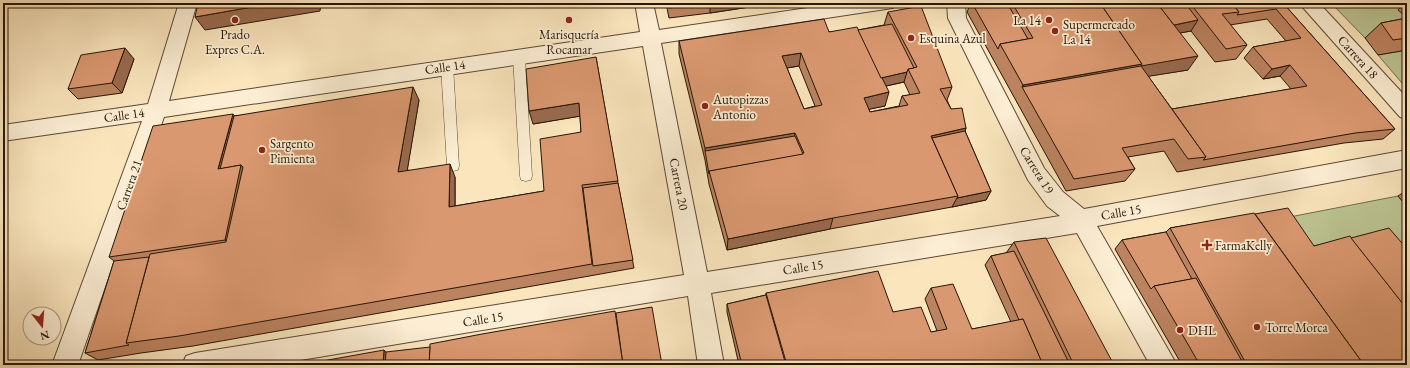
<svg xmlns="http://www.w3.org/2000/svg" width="1410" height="368" font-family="'EB Garamond',serif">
  <rect width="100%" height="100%" fill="#fae5bd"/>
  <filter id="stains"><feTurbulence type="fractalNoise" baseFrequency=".005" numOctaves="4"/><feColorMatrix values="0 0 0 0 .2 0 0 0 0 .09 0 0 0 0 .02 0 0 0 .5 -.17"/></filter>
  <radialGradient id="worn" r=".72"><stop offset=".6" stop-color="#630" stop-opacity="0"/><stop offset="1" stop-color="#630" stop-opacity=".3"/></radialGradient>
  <g fill="#bcc593" stroke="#726d4c">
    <polygon points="1331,3 1407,3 1407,31 1365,38"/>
    <polygon points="1407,50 1407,89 1378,55"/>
    <polygon points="1398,196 1407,207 1407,273 1318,252 1274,220"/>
  </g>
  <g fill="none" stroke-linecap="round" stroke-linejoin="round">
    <defs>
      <g id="service">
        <polygon points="519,53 523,54 525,57 532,176 531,180 526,181 521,180 520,176 513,57 515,54"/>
        <polygon points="447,62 451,63 453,66 459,166 458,170 453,171 448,170 447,166 441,66 443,63"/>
      </g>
      <g id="minor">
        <polygon points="179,3 197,3 169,101 640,32 635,3 653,3 659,30 841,3 895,3 893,8 886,9 661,43 707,272 1060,216 1047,206 1028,180 948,18 947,3 965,3 966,18 1044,168 1063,192 1084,209 1407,150 1407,168 1097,226 1177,365 1150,365 1077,233 711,293 724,365 698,365 688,296 270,365 182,365 186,356 195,353 684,275 643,46 164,117 78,365 52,365 142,121 3,141 3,125 148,104"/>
        <polygon points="1299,3 1319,3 1407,98 1407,119 1400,117"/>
      </g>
    </defs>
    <use href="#service" stroke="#5c4934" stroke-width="1"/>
    <use href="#minor" stroke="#5c4934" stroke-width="2"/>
    <use href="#service" fill="#fceed4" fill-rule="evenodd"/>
    <use href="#minor" fill="#fceed4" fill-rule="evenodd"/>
  </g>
  <g fill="#bb8360" stroke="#281506" fill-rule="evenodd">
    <polygon points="666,3 776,3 710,13 669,18"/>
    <path d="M 971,3 L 1283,3 L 1395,129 L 1383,139 L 1344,143 L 1177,172 L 1164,151 L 1128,157 L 1135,169 L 1125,181 L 1066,191 L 967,12 ZM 1267,19 L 1286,41 L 1253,47 L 1244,58 L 1263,79 L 1280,76 L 1291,89 L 1172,109 L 1148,76 L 1188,70 L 1180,33 L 1191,31 L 1215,62 L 1236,59 L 1247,45 L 1230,25 Z"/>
    <polygon points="1404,3 1407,3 1407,50 1378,55 1365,38 1381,23 1407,18 1398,10"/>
    <path d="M 888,12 L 952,87 L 947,100 L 951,109 L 966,128 L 965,131 L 991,191 L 986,200 L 952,207 L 830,229 L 727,250 L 709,184 L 705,160 L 679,54 L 679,41 L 858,30 L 884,25 ZM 799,66 L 815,106 L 804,109 L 787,68 ZM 904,82 L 910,95 L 902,96 L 899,106 L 870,112 L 869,109 L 885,106 L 886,86 Z"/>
    <polygon points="596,57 618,183 634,268 595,275 193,346 141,353 98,360 85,353 114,261 109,257 233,114 234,116 419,100 407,170 455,177 455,206 544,191 581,132 580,116 533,124"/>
    <polygon points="134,59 122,93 78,99 68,89"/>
    <polygon points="1407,190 1407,207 1398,196"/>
    <polygon points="1255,214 1314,246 1351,238 1407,365 1182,365 1115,249 1122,240 1166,232 1170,228"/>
    <polygon points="1014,242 1114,365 739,365 727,312 727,304 766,295 766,293 893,312 931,332 937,331 925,299 931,288 972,329 1011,322 985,265 991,256 1006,253"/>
  </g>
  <g fill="#996a4e" stroke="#281506">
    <polygon points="275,3 321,3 320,11 205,30 195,17"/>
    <polygon points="710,3 776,3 710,13"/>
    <polygon points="1370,3 1381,3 1368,5"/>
    <polygon points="1198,20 1191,31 1163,36 1170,26"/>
    <polygon points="125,48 134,59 122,93 112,83"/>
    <polygon points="801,53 799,66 780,69 782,56"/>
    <polygon points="1198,56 1188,70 1132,79 1022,87 1023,85 1142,64"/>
    <polygon points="1290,65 1280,76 1263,79 1272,69"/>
    <polygon points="907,72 904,82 877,88 880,78"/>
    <polygon points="413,87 419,100 405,184 398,172"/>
    <polygon points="889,92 885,106 861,111 864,98"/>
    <polygon points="579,103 581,116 533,124 529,111"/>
    <polygon points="233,114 245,129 241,165 253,179 238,253 225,240 218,169"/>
    <polygon points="966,128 961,141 930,139 931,136"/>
    <polygon points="795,133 793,145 705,151 705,148"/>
    <polygon points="450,164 455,177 455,218 449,207"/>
    <polygon points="991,191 986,200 952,207 957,198"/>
    <polygon points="833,218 830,229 727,250 728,239"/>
    <polygon points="384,350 393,360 392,365 383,365"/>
  </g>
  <g fill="#da9870" stroke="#281506" fill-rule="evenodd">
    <polygon points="198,3 275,3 195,17"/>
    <polygon points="668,3 708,3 669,8"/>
    <polygon points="972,3 1007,3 1028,39 1000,44 998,49"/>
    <polygon points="1012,3 1100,3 1142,64 1023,85 1000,44 1033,38"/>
    <polygon points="1100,3 1157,3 1198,56 1141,66 1142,64"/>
    <polygon points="1157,3 1185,3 1198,20 1174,25"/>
    <polygon points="1190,3 1232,3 1239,12 1222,14 1247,45 1226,49"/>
    <polygon points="1232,3 1283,3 1395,129 1355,133 1203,160 1206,157 1172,109 1307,86 1290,65 1272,69 1253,47 1301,38 1276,9 1237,15 1239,12"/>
    <path d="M 921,6 L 952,87 L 940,89 L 951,109 L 962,108 L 966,128 L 931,136 L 958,196 L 833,218 L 728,239 L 709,171 L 804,153 L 795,133 L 705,148 L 679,41 L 824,19 L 829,32 L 857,27 L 889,92 L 864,98 L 870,112 L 908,105 L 902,96 L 920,93 L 908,69 L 917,67 L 888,12 ZM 801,53 L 822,105 L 804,109 L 782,56 Z"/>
    <polygon points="1407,18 1407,38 1393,40 1381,23"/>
    <polygon points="892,24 914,68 908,69 907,72 881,78 858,30"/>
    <polygon points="125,48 112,83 68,89 81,55"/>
    <polygon points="596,57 618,181 582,185 592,264 179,336 126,343 150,254 226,242 243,167 241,165 220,169 234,116 413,87 398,172 450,164 449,207 544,191 540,139 581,132 579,103 529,111 526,69"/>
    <polygon points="1141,66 1206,157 1188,159 1174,139 1122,148 1135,169 1074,179 1022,87"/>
    <polygon points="233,114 218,169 241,165 225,240 109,257 153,126"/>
    <polygon points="965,131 991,191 957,198 958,196 932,138"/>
    <polygon points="795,136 803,154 709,171 709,174 705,151"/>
    <polygon points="618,183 633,260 593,266 583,188"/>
    <polygon points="1288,208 1314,246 1350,236 1407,309 1407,365 1364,365 1255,214"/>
    <polygon points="1254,213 1364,365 1247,365 1170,228"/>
    <polygon points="1389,228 1407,249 1407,309 1351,238"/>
    <polygon points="1166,232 1192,279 1154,286 1151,289 1122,240"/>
    <polygon points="1046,238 1114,365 1074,365 1014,242"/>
    <polygon points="1014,251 1070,365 1043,365 1023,319 1019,320 991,256"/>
    <polygon points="149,257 126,343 129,345 85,353 114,261"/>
    <polygon points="878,271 893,312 921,307 931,332 947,329 931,288 953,284 972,329 1023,319 1043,365 787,365 766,293"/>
    <polygon points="1196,278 1244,365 1200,365 1154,286"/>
    <polygon points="766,295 786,365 742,365 727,304"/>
    <polygon points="652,307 662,365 623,365 616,313"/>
    <polygon points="615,311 623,365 429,365 430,344 482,334"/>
    <polygon points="430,347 429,365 385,365 386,352"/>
    <polygon points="384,350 383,365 300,365"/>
  </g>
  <g fill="#8f2418" stroke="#fceed4" stroke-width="1.5">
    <circle cx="235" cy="20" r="4"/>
    <circle cx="569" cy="20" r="4"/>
    <circle cx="1049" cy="20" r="4"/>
    <circle cx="1055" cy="31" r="4"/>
    <circle cx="911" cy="38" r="4"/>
    <circle cx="705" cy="106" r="4"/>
    <circle cx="262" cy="150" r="4"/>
    <path d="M1205 239h4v4h4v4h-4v4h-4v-4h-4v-4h4z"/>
    <circle cx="1257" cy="327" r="4"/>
    <circle cx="1180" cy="330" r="4"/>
  </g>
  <g text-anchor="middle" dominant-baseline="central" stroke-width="3.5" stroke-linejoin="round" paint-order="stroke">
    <g font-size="13" fill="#281506" stroke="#fceed4" text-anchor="start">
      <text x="1041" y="20" text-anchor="end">La 14</text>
      <text x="1063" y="24">Supermercado<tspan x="1063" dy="15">La 14</tspan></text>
      <text x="235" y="34" text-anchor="middle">Prado<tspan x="235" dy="15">Expres C.A.</tspan></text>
      <text x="569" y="34" text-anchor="middle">Marisquería<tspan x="569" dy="15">Rocamar</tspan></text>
      <text x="919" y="38">Esquina Azul</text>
      <text x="713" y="99">Autopizzas<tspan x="713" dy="15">Antonio</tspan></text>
      <text x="270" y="143">Sargento<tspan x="270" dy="15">Pimienta</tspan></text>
      <text x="1215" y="245">FarmaKelly</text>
      <text x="1265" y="327">Torre Morca</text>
      <text x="1188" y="330">DHL</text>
    </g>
    <g font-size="13" fill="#281506" stroke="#fceed4">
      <text transform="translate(1358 57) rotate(48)">Carrera 18</text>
      <text transform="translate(445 67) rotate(-8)">Calle 14</text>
      <text transform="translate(124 115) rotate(-8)">Calle 14</text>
      <text transform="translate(1037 170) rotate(58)">Carrera 19</text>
      <text transform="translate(679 184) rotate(79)">Carrera 20</text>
      <text transform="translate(129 185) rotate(-70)">Carrera 21</text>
      <text transform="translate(1121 212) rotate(-10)">Calle 15</text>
      <text transform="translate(803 267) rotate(-9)">Calle 15</text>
      <text transform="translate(483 319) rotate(-9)">Calle 15</text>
    </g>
  </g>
  <rect width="1410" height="368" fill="none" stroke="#fae5bd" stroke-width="16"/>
  <rect x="4" y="4" width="1402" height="360" fill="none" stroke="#281506" stroke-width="2"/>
  <rect x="8" y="8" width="1394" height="352" fill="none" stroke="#281506"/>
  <g transform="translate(42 326) rotate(163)"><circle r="19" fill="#fceed4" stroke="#a79782"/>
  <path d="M0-3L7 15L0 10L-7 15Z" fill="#8f2418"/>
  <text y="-6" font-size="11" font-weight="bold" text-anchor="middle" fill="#281506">N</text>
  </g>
  <rect width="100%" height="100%" filter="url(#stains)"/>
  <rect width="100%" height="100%" fill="url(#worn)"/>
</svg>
